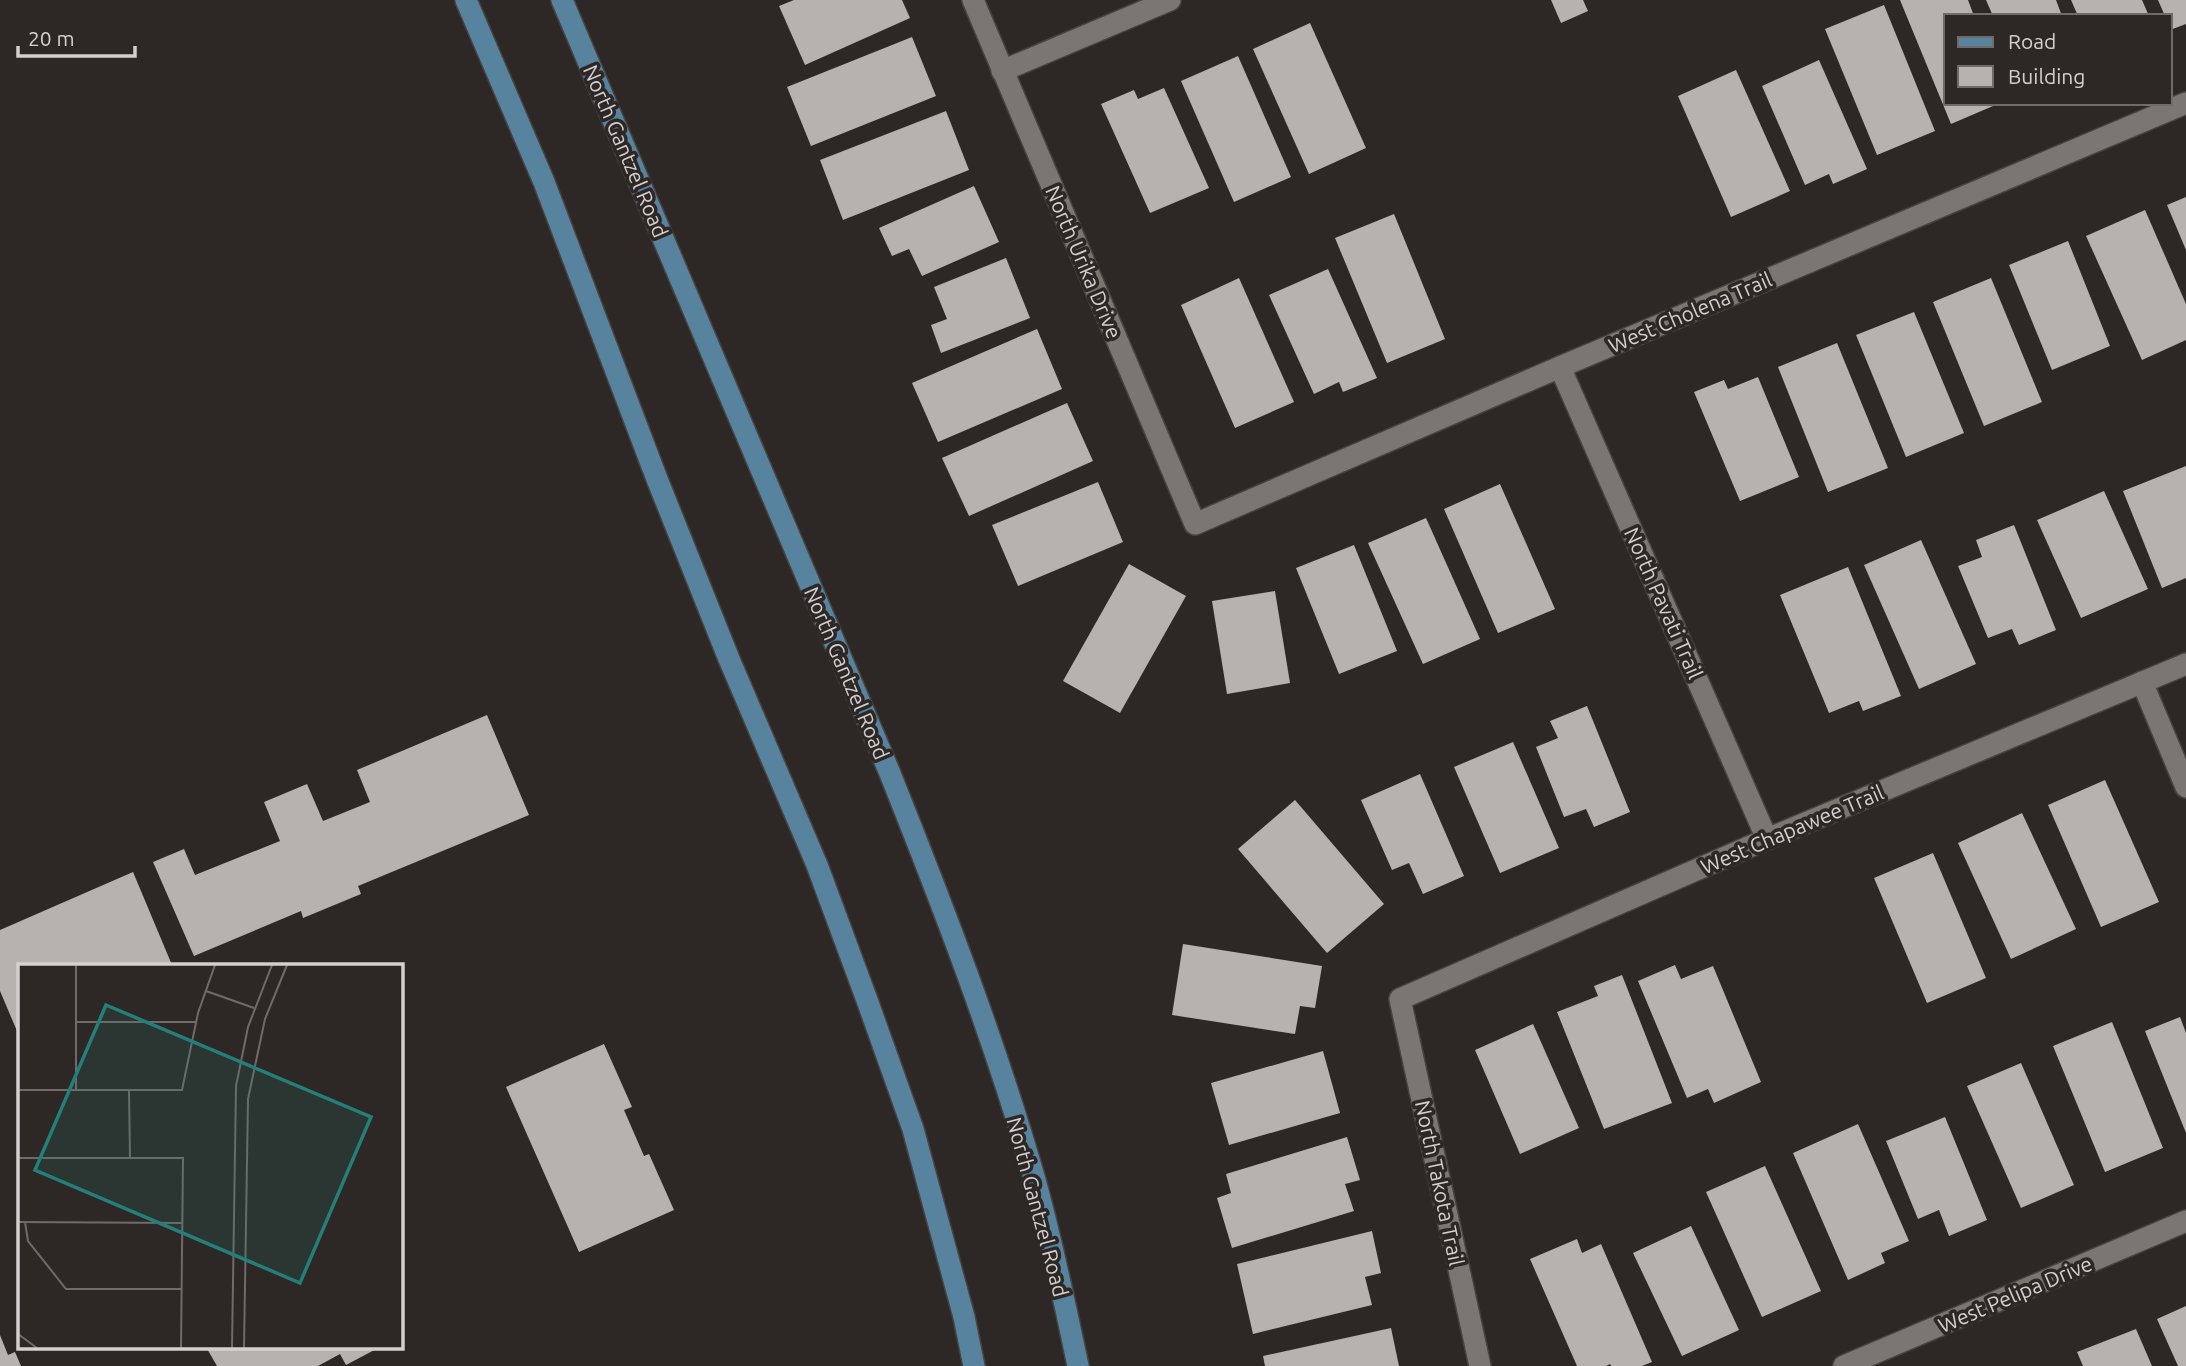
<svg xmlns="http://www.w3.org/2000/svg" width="2186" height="1366" font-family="Ubuntu,sans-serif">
  <rect width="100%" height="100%" fill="#2d2826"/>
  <g fill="#b7b2ae">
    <polygon points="794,0 902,0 910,18 805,65 779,6"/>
    <polygon points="1551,0 1583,0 1588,11 1561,23"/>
    <polygon points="1900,0 1968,0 1974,16 1946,16 1946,103 2000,103 1951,124"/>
    <polygon points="1986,0 2056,0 2062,16 1993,16"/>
    <polygon points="2071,0 2142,0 2149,16 2078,16"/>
    <polygon points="2158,0 2186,0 2186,24 2170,30 2170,16 2165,16"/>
    <polygon points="1884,5 1935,131 1877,155 1825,29"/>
    <polygon points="1310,23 1366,148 1309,174 1253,49"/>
    <polygon points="912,37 936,96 811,146 787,87"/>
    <polygon points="1238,56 1291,177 1234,202 1181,81"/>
    <polygon points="1819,60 1867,169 1833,184 1829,174 1805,185 1762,86"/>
    <polygon points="1736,70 1790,191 1731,217 1678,96"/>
    <polygon points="1164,88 1209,188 1150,213 1101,104 1134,90 1138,99"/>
    <polygon points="946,111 969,170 843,220 820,160"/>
    <polygon points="974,186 999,242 922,276 909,249 892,256 879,228"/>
    <polygon points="2186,197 2186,250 2167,205"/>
    <polygon points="2145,210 2186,304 2186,340 2142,360 2086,236"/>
    <polygon points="1394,214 1445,339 1387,363 1335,238"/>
    <polygon points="2068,241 2110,346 2052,370 2009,265"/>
    <polygon points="1006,258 1030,318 941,353 931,325 947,319 934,287"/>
    <polygon points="1328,269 1377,378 1343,392 1339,382 1314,394 1269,295"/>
    <polygon points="1239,278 1294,402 1235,428 1181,305"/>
    <polygon points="1991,278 2042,402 1984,426 1933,302"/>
    <polygon points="1914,312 1964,433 1906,457 1856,335"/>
    <polygon points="1037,329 1062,389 938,442 912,383"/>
    <polygon points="1837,343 1888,468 1828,492 1778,367"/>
    <polygon points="1758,377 1799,477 1740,501 1694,392 1724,380 1728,389"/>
    <polygon points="1067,403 1093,461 969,516 942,458"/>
    <polygon points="2186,466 2186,578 2162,588 2123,491"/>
    <polygon points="1098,482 1123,542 1018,586 992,525"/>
    <polygon points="1500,484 1555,609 1498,633 1444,509"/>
    <polygon points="2104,491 2148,589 2081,618 2037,520"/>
    <polygon points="1426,518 1480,639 1423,664 1368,543"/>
    <polygon points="2014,525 2056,630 2019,645 2012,629 1988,638 1958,566 1982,557 1976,540"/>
    <polygon points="1921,540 1976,664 1919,689 1864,565"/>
    <polygon points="1354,545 1397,651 1339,674 1296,568"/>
    <polygon points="1129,564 1186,596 1120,713 1063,681"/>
    <polygon points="1848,567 1901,696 1863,711 1859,701 1829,713 1780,595"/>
    <polygon points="1275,591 1290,683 1227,694 1212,601"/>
    <polygon points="1587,706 1630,812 1594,827 1586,809 1564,817 1536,747 1558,738 1550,721"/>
    <polygon points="487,715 529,815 358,886 361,894 303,918 301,911 194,956 153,862 184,849 195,875 280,841 264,802 307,784 323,821 370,802 357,770"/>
    <polygon points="1513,742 1559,848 1500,873 1454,767"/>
    <polygon points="1420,774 1464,876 1423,894 1409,863 1392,870 1361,800"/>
    <polygon points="2105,780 2159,902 2101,927 2048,805"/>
    <polygon points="1295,800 1384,904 1327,953 1238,849"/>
    <polygon points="2022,813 2076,929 2011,959 1958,843"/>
    <polygon points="1933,853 1986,978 1927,1003 1874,878"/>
    <polygon points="133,872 172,965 19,965 19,1030 17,1031 0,991 0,930"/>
    <polygon points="1183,944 1322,966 1315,1008 1300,1006 1295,1034 1172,1015"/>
    <polygon points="1675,965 1681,979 1713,966 1761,1082 1714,1103 1708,1089 1687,1098 1638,981"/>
    <polygon points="1622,975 1672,1103 1604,1129 1557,1012 1598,996 1594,986"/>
    <polygon points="2180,1017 2186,1033 2186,1133 2145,1031"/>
    <polygon points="2112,1022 2163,1148 2105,1172 2053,1046"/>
    <polygon points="1533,1024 1579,1128 1520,1154 1475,1050"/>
    <polygon points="604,1044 632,1107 624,1110 644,1156 649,1154 674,1210 579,1252 506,1087"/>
    <polygon points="1323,1051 1340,1113 1229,1145 1211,1083"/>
    <polygon points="2021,1063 2074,1185 2021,1208 1967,1086"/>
    <polygon points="1945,1117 1987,1220 1949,1236 1939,1210 1918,1219 1886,1141"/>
    <polygon points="1858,1124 1909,1241 1881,1253 1885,1263 1848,1280 1793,1153"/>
    <polygon points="1347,1137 1360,1180 1345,1184 1354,1211 1232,1248 1217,1198 1231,1193 1226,1174"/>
    <polygon points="1765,1166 1821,1291 1762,1317 1706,1192"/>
    <polygon points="1691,1226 1739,1330 1682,1356 1633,1253"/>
    <polygon points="1372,1231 1381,1273 1365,1277 1372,1305 1253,1334 1237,1264"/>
    <polygon points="1577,1239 1582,1253 1601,1244 1652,1362 1642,1366 1611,1366 1610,1364 1606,1366 1577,1366 1530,1259"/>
    <polygon points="2186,1306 2186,1366 2178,1366 2157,1319"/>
    <polygon points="1391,1328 1399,1366 1265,1366 1263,1356"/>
    <polygon points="2136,1329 2152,1366 2083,1366 2077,1352"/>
    <polygon points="0,1335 8,1355 15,1352 21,1366 0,1366"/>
    <polygon points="206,1347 380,1347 346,1365 340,1354 318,1366 217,1366"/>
  </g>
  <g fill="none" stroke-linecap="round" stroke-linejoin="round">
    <defs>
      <g id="minor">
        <polyline points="973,0 1195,524 1560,367 2186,103"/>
        <polyline points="1002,71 1170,0"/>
        <polyline points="1560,367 1767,839"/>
        <polyline points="2142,682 2186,787"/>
        <polyline points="1480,1366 1400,999 1767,839 2186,664"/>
        <polyline points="1844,1366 2186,1221"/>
      </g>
      <g id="major">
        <polyline points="466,0 544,182 657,479 729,659 817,865 867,1000 913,1129 964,1317 974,1366"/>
        <path d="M 562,0 L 889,771 C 943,906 995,1041 1035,1180 C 1052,1241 1065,1304 1078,1366"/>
      </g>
    </defs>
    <use href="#minor" stroke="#474341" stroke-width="24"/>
    <use href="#major" stroke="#474341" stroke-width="24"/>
    <use href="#minor" stroke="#7c7673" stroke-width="21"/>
    <use href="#major" stroke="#57839f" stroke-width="21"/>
  </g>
  <g text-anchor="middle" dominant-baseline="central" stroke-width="7" stroke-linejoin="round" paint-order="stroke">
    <g font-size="21" fill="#d4d0cf" stroke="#2d2826">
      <text transform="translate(626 151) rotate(67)">North Gantzel Road</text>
      <text transform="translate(1084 262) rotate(67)">North Urika Drive</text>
      <text transform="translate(1690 312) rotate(-23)">West Cholena Trail</text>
      <text transform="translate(1664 603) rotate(66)">North Pavati Trail</text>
      <text transform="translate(847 673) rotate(67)">North Gantzel Road</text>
      <text transform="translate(1792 829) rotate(-23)">West Chapawee Trail</text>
      <text transform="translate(1440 1183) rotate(78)">North Takota Trail</text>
      <text transform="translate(1038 1207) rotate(75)">North Gantzel Road</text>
      <text transform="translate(2015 1294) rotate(-23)">West Pelipa Drive</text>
    </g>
  </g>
  <g transform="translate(18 964)">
    <rect width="385" height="385" fill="#2d2826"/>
    <path fill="none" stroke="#706b6a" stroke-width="2" d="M 188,27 L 236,44M 58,58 L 178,58M 0,126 L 164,126 L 180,49 L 197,1M 58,126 L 58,1M 111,126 L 112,194M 0,194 L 165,194 L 163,384M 0,258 L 165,259M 7,258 L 10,277 L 48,325 L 164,325M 0,370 L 19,384M 214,384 L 218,122 L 230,63 L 254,1M 226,384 L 230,135 L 247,55 L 269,1"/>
    <path fill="#237f78" fill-opacity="0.15" stroke="#237f78" stroke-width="3.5" d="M 88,41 L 353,153 L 282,319 L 17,206 Z"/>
    <rect width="385" height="385" fill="none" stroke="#d4d0cf" stroke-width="3.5"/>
  </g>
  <rect x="1944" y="14" width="228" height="91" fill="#2d2826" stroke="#706b6a" stroke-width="2"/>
  <rect x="1958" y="37" width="35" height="10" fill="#57839f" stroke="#706b6a" stroke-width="2"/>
  <text x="2008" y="49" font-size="21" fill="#d4d0cf">Road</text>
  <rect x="1958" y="66" width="35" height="21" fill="#b7b2ae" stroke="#706b6a" stroke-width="2"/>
  <text x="2008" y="84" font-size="21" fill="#d4d0cf">Building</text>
  <path d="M18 46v10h117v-10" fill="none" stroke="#d4d0cf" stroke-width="3.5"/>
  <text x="28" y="46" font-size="21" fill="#d4d0cf" stroke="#2d2826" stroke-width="5" paint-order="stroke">20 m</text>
</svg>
